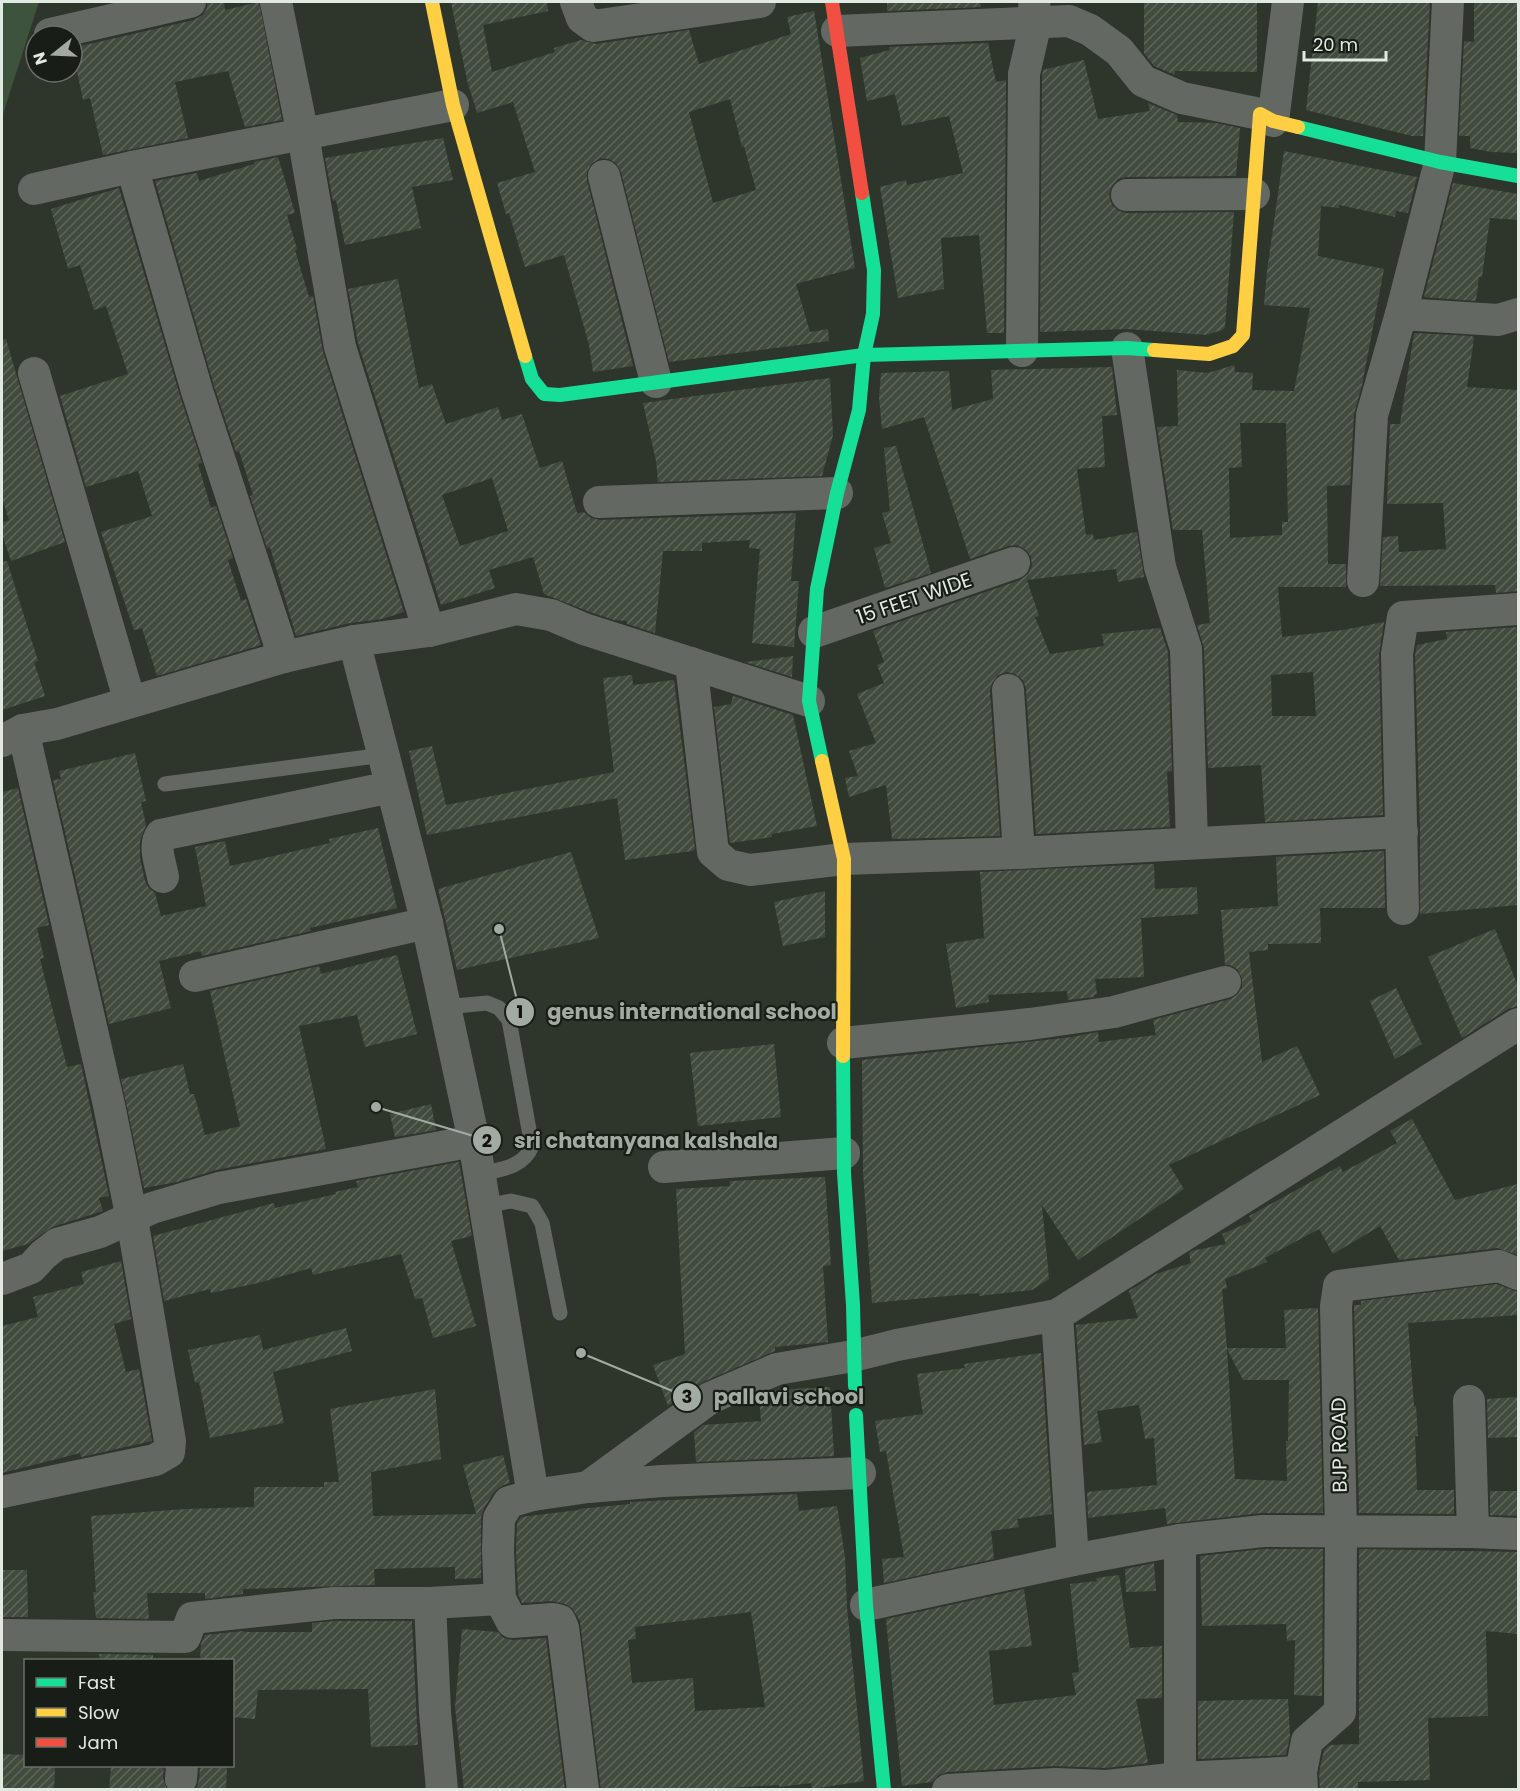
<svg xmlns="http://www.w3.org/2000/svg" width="1520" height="1791" font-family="Poppins,sans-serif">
  <defs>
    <pattern id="building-hatch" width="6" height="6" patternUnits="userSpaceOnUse" patternTransform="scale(1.5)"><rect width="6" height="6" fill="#414c3f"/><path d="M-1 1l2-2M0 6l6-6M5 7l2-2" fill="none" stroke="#5c665a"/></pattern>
  </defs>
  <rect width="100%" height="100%" fill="#2e362c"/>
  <polygon fill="#3e533b" points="2,2 39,2 2,117"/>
  <g fill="url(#building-hatch)" fill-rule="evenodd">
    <polygon points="207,2 224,2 225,10 259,2 282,120 245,127 228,71 175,82 188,138 103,155 90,98 83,100 72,48 194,20 203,15 207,8"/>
    <path d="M 451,2 L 547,2 L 548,11 L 483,25 L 492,72 L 555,52 L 554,48 L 581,40 L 596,44 L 689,30 L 699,64 L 791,34 L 787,17 L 814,11 L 855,268 L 796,284 L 810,332 L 828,329 L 829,341 L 669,362 L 621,172 L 616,163 L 609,159 L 600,158 L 591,164 L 587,172 L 587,180 L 633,366 L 593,372 L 589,345 L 564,255 L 525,267 L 509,213 L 506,214 L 497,183 L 535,172 L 513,102 L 477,113 L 467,80 ZM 730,99 L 742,147 L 744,146 L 756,190 L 713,203 L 689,112 Z"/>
    <polygon points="887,2 980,2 981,7 887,11"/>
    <polygon points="1144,2 1257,2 1257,72 1175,71 1175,75 1154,66 1144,53"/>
    <polygon points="1318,2 1430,2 1423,136 1412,136 1306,110"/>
    <polygon points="1474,2 1518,2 1518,153 1491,152 1470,148 1470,136 1459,136 1464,41 1474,42"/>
    <polygon points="988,43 996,82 1006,80 1004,333 987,333 979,235 941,238 944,289 898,298 880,187 906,180 907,185 963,173 949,116 902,126 895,94 867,101 860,58 890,50 889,47"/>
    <polygon points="1084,60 1098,119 1150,111 1148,103 1177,115 1178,122 1216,123 1240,128 1236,176 1126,177 1118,179 1112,186 1109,195 1112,205 1119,211 1127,213 1234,212 1225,327 1222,330 1207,335 1127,329 1040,332 1042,76 1043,70"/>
    <polygon points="443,138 453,180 412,187 421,228 345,245 336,200 333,201 325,158"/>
    <path d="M 1284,151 L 1417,177 L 1408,213 L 1396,211 L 1395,217 L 1339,205 L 1339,208 L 1321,206 L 1318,256 L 1384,269 L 1362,385 L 1354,414 L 1350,485 L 1327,486 L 1328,564 L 1346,564 L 1346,587 L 1278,587 L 1282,637 L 1343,630 L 1384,622 L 1379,654 L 1383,815 L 1265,822 L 1261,765 L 1208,768 L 1204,648 L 1197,625 L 1210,623 L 1202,530 L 1173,530 L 1157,427 L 1178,426 L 1177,370 L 1208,373 L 1234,365 L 1235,372 L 1253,373 L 1252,390 L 1294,391 L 1310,308 L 1264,305 L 1267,271 ZM 1240,423 L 1286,423 L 1288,522 L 1282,522 L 1282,535 L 1230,538 L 1229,468 L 1242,467 ZM 1313,672 L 1316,716 L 1272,716 L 1271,675 Z"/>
    <polygon points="278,157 295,213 287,215 297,249 295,250 309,297 313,296 323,352 404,612 382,619 350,623 296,636 270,547 267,548 250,496 253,495 239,451 236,452 214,386 155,181 197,173 199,181 254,164 254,162"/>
    <polygon points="1453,183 1518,194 1518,220 1490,218 1482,277 1479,277 1476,301 1424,297"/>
    <polygon points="119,188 180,396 202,463 198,464 211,508 216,506 233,558 228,560 241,601 246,599 261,645 157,676 142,628 134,630 101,532 152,516 138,471 86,487 60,396 128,374 106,306 94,310 80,265 68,269 51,209"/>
    <path d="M 398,279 L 419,388 L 432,384 L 446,424 L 498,407 L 502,420 L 522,414 L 540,468 L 562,461 L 577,513 L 584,512 L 591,518 L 600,520 L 796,513 L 791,581 L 799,581 L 794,647 L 752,643 L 760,549 L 749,548 L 750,540 L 702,543 L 702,551 L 663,551 L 655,633 L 627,624 L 627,621 L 614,620 L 590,612 L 544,594 L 533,557 L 489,570 L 495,588 L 441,605 L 358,343 L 348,289 ZM 492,478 L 508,531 L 460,546 L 442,495 Z"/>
    <polygon points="1414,333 1472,336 1474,338 1467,387 1518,390 1518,591 1496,593 1495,585 1380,586 1383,537 1398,536 1399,552 1446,549 1443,503 1387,504 1390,424 1400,424"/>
    <polygon points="6,339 65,542 11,561 2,534 2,523 9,520 2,498 2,340"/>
    <polygon points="1112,367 1117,415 1102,416 1105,467 1077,469 1086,535 1093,534 1094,540 1137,532 1144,577 1118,582 1116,569 1027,580 1039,616 1035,617 1050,654 1104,646 1102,634 1160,628 1168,652 1172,771 1167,772 1170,827 1036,834 1026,689 1023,680 1015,674 1007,672 998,675 992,683 990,691 1000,836 892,839 886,785 849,797 845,778 858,776 849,751 876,743 857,694 884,683 877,665 884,662 873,631 1020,580 1028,574 1032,566 1031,557 1026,550 1017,545 1008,546 970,559 924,417 882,429 879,398 881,373 949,371 952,410 993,399 991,370"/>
    <polygon points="830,378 833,435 822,476 658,482 656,461 643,403"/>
    <polygon points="896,446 931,573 885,588 874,548 891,543 882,513 890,511 884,448"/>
    <polygon points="7,561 38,661 34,662 45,696 2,710 2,562"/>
    <polygon points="1518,627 1518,905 1420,914 1420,832 1415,655 1417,645 1447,639 1446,632"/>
    <polygon points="793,656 792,677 745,662"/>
    <polygon points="632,675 633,685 674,680 695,849 692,851 625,860 617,798 427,835 409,751 432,746 446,805 614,772 603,678"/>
    <polygon points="733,696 793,715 817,826 772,834 772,837 730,843 714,707 731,704"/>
    <polygon points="135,753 146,801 141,802 146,825 140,841 140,858 145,881 149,888 155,893 161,916 206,906 195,847 225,841 230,866 330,843 329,839 378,828 397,908 310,928 311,931 202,956 201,951 159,961 171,1008 109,1024 53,780 61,779 59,771"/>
    <polygon points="18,788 49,925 37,928 44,958 40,959 67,1067 81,1064 109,1196 99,1198 103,1211 52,1227 28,1244 2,1251 2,792"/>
    <polygon points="1384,851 1385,908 1320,908 1321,943 1268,944 1268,950 1249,952 1262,1062 1297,1046 1320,1095 1169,1165 1184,1189 1078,1260 1042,1205 1049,1279 1032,1290 979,1296 979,1293 872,1303 863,1172 862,1060 1072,1037 1098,1032 1099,1042 1156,1035 1153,1020 1230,999 1238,994 1242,987 1242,978 1237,969 1230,965 1225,965 1221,910 1278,906 1276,857"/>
    <polygon points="571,852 599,938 457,970 438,889"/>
    <polygon points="1154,864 1155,889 1197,887 1198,914 1141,918 1144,977 1095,979 1097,994 1094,995 1094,997 1068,1000 1067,991 988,995 989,1002 956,1008 946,944 984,938 980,872"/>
    <polygon points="825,891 825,937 783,946 774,902"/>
    <polygon points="1495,929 1518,986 1518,1006 1508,1009 1462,1038 1428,957"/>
    <polygon points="397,955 417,1034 365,1047 357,1015 299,1026 326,1149 216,1170 177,1182 144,1188 121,1079 183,1064 190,1094 194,1094 205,1135 240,1126 210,991 319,966 321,974"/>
    <polygon points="1396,988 1422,1044 1395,1059 1370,1001"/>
    <polygon points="774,1044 781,1117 698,1126 690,1053"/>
    <polygon points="431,1104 436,1130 395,1137 390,1114"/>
    <path d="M 1412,1119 L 1455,1200 L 1518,1184 L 1518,1255 L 1497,1248 L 1399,1260 L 1380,1226 L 1333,1254 L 1319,1229 L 1265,1258 L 1267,1262 L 1225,1279 L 1227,1288 L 1222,1289 L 1227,1348 L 1286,1348 L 1284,1310 L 1318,1308 L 1323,1513 L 1261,1513 L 1167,1524 L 1165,1508 L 1088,1518 L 1087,1492 L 1157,1485 L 1154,1438 L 1145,1439 L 1139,1405 L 1097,1411 L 1102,1442 L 1084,1445 L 1076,1325 L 1138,1318 L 1129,1291 L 1156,1274 L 1191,1263 L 1189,1253 L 1191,1251 L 1226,1244 L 1222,1234 L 1252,1221 L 1249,1216 L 1340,1166 L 1343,1172 L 1397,1143 L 1390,1131 ZM 1227,1349 L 1243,1380 L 1289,1380 L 1288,1441 L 1286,1441 L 1287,1481 L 1235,1479 Z"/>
    <polygon points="459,1162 472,1236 451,1241 476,1326 433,1338 422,1298 415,1299 401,1254 313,1275 311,1268 258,1283 211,1293 210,1289 164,1301 153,1236 274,1203 275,1208 336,1194 335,1192 358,1187 356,1181"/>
    <polygon points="825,1177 831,1265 823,1266 828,1342 775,1347 775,1351 703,1382 668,1406 653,1365 685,1354 676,1189 730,1186 730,1181"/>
    <polygon points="121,1261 131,1319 114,1324 126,1372 139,1369 152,1441 81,1457 80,1453 2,1473 2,1326 38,1317 33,1297 84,1284 81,1272"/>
    <polygon points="1496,1284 1518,1292 1518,1315 1408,1323 1414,1406 1416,1406 1418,1436 1415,1436 1417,1490 1454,1490 1454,1514 1359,1513 1354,1305 1361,1305 1361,1301"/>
    <polygon points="346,1328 352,1351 273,1372 284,1423 210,1438 199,1382 195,1383 188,1350 260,1335 263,1350"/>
    <polygon points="1041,1353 1052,1514 1017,1519 1019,1527 991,1531 994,1559 884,1583 882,1559 904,1557 886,1451 880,1452 875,1421 923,1414 917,1374 965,1368 964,1364"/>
    <polygon points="830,1387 834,1456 696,1462 694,1432 703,1425 761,1421 759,1397 774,1390"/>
    <polygon points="435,1389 441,1459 371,1472 373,1516 476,1514 463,1465 503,1455 510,1483 503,1485 494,1492 484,1508 481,1517 481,1578 455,1579 455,1567 374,1569 375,1585 243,1589 243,1594 205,1599 205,1593 147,1593 149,1619 96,1618 93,1592 96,1592 91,1516 185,1509 254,1507 254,1487 324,1487 324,1482 339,1482 330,1409"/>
    <polygon points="1518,1397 1518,1437 1488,1438 1487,1399"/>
    <polygon points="1490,1491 1518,1491 1518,1516 1490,1515"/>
    <path d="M 797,1494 L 799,1511 L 837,1506 L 845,1557 L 847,1607 L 864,1781 L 812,1789 L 811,1783 L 779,1787 L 779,1785 L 724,1788 L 724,1790 L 601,1790 L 580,1621 L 572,1608 L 565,1604 L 552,1601 L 522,1603 L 518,1594 L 516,1551 L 517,1523 L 521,1517 L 579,1510 L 579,1509 L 630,1504 L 630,1502 ZM 751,1612 L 765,1707 L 695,1711 L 693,1678 L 632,1683 L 628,1640 L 636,1639 L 635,1627 Z"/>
    <polygon points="1264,1549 1323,1549 1322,1696 1294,1695 1295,1640 1287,1641 1286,1624 1202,1626 1200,1556"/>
    <polygon points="1359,1549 1518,1552 1518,1634 1486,1631 1488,1716 1428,1718 1430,1780 1358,1782 1358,1790 1320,1790 1319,1773 1324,1750 1330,1745 1359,1744"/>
    <polygon points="1154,1563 1156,1591 1126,1592 1125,1569"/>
    <polygon points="2,1570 27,1570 28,1617 2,1617"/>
    <polygon points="1119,1575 1130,1648 1162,1646 1162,1698 1136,1699 1148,1763 1106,1768 1054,1766 947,1772 939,1775 932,1782 902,1786 886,1619 1024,1589 1032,1646 989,1651 994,1705 1076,1695 1072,1673 1079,1672 1070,1584 1097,1581 1096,1578"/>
    <polygon points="335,1621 412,1621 418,1745 371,1747 368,1689 258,1690 255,1719 232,1717 232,1660 200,1660 201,1644 205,1635 244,1631 244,1632 312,1632 312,1623"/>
    <polygon points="462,1629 498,1632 504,1638 513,1640 546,1638 565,1790 464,1790 455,1707"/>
    <polygon points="99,1654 153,1655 153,1660 100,1660"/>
    <polygon points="1288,1699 1290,1736 1286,1755 1198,1759 1198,1701"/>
    <polygon points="2,1754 26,1755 26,1766 55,1766 54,1790 2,1790"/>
    <polygon points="111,1766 164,1766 163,1778 167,1790 109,1790"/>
    <polygon points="200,1766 227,1766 226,1790 196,1790 199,1780"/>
  </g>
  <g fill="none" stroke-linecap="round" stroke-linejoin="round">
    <g stroke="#636962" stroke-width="15">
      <polyline points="165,784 383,755"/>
      <path d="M 445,1007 L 487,1003 L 499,1008 L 509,1020 L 532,1146 C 523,1168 501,1169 480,1174"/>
      <polyline points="485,1206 511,1201 532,1206 542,1223 560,1313"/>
    </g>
    <g stroke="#636962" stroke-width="32">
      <polyline points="276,2 303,135 340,347 429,631"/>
      <polyline points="576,2 582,18 593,26 760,2"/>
      <polyline points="837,31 1069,21 1090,30 1119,51 1143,81 1182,98 1260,114"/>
      <polyline points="50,34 190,2"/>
      <polyline points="1273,121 1288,2"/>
      <polyline points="132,167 197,391 284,657"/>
      <polyline points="604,176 656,382"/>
      <polyline points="34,189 132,167 453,105"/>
      <polyline points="1127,195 1254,194"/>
      <polyline points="1401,314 1498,320 1518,314"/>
      <polyline points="1127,348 1160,567 1186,649 1192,843"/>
      <polyline points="1022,351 1024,74 1036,22 1034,2"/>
      <polyline points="34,373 130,702"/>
      <polyline points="599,502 837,493"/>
      <polyline points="1363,581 1372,415 1401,314 1440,162 1448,2"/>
      <polyline points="814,632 1014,563"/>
      <polyline points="691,663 713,852 728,865 750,870 844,859 1019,853 1402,832"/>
      <polyline points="1008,690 1019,853"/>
      <polyline points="2,741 23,730 57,724 284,657 354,641"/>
      <path d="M 163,877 C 161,865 153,846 161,835 L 391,787"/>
      <polyline points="1403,909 1397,654 1403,617 1518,609"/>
      <polyline points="195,976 427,923"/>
      <polyline points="843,1043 1030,1024 1114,1012 1225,982"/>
      <polyline points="664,1167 844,1153"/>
      <polyline points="2,1279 31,1268 43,1255 57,1244 100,1232 152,1208 219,1188 474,1141"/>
      <polyline points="1057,1315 1073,1560"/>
      <polyline points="1469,1401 1473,1532"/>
      <polyline points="588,1487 662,1481 860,1473"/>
      <polyline points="2,1492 155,1460 169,1452 170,1441 132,1219 109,1105 23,730"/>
      <polyline points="533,1495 474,1141 427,923 354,641 429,631 516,609 551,615 584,629 809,701"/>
      <polyline points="1180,1540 1180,1778 1181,1790"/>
      <polyline points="430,1603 435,1712 442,1790"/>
      <polyline points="866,1605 1073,1560 1180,1540 1263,1531 1473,1532 1518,1534"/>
      <polyline points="2,1635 185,1637 192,1618 334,1603 430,1603 500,1599"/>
      <polyline points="181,1779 182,1766"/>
      <polyline points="583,1790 563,1628 560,1621 553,1619 512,1622 500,1599 498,1551 499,1518 509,1502 533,1495 588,1487 710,1398 777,1369 853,1356 897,1345 1057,1315 1518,1024"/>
      <polyline points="948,1790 1055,1784 1107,1786 1180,1778 1301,1772"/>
      <polyline points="1302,1790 1301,1772 1307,1741 1340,1712 1341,1531 1336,1306 1339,1286 1499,1266 1518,1274"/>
    </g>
    <g stroke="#16e098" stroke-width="14">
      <polyline points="1298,127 1440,162 1518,176"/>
      <polyline points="525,356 532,379 544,394 560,395 864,355 1127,348 1154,350"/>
      <polyline points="822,761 809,701 817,589 837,493 859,410 864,355 873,314 874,270 862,193"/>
      <polyline points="843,1056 844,1173 853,1305 855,1386"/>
      <polyline points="856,1415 866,1605 884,1790"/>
    </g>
    <g stroke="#ffcf43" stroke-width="14">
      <polyline points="432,2 453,105 525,356"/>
      <polyline points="1154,350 1209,354 1233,346 1243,335 1260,114 1273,121 1298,127"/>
      <polyline points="822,761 844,859 843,1056"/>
    </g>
    <polyline stroke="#f24e42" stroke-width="14" points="832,2 862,193"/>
  </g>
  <g text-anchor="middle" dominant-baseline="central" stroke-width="4.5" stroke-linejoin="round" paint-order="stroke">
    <g font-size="20" fill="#e1eae0" stroke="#181e17">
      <text transform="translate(914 598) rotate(-19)">15 FEET WIDE</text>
      <text transform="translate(1339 1445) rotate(-91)">BJP ROAD</text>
    </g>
  </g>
  <path fill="none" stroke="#a2aba1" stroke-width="2" d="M499 929L520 1012M376 1107L487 1140M581 1353L687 1397"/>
  <g fill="#a2aba1" stroke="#181e17" stroke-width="2">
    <circle cx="499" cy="929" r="6"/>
    <circle cx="376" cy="1107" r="6"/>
    <circle cx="581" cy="1353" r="6"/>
    <circle cx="520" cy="1012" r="15"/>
    <circle cx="487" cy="1140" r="15"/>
    <circle cx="687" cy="1397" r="15"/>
  </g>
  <g font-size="18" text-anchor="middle" font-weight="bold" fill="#111">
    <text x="520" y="1018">1</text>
    <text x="487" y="1147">2</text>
    <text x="687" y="1403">3</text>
  </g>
  <g font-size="21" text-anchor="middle" font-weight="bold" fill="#a2aba1" stroke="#181e17" stroke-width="4.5" stroke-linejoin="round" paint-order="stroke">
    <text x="692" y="1019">genus international school</text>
    <text x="646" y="1148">sri chatanyana kalshala</text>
    <text x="789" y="1404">pallavi school</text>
  </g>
  <rect width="1520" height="1791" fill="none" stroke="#e1eae0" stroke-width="6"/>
  <rect x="24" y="1659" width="210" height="108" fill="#181e17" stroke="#687067" stroke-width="1.5"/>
  <rect x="36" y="1678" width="30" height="9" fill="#16e098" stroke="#687067" stroke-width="1.5"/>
  <text x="78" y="1689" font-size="18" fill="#e1eae0">Fast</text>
  <rect x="36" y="1708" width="30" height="9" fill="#ffcf43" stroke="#687067" stroke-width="1.5"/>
  <text x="78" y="1719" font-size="18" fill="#e1eae0">Slow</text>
  <rect x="36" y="1738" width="30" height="9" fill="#f24e42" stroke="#687067" stroke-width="1.5"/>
  <text x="78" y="1749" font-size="18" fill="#e1eae0">Jam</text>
  <g transform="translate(54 54) rotate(252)"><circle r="28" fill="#181e17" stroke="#687067" stroke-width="1.5"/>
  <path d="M0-4.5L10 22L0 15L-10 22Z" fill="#a2aba1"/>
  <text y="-9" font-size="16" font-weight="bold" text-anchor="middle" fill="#e1eae0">N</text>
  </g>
  <path d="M1304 51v9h82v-9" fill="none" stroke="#e1eae0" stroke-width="3"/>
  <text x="1313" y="51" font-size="18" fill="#e1eae0" stroke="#181e17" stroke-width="4.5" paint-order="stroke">20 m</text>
</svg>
